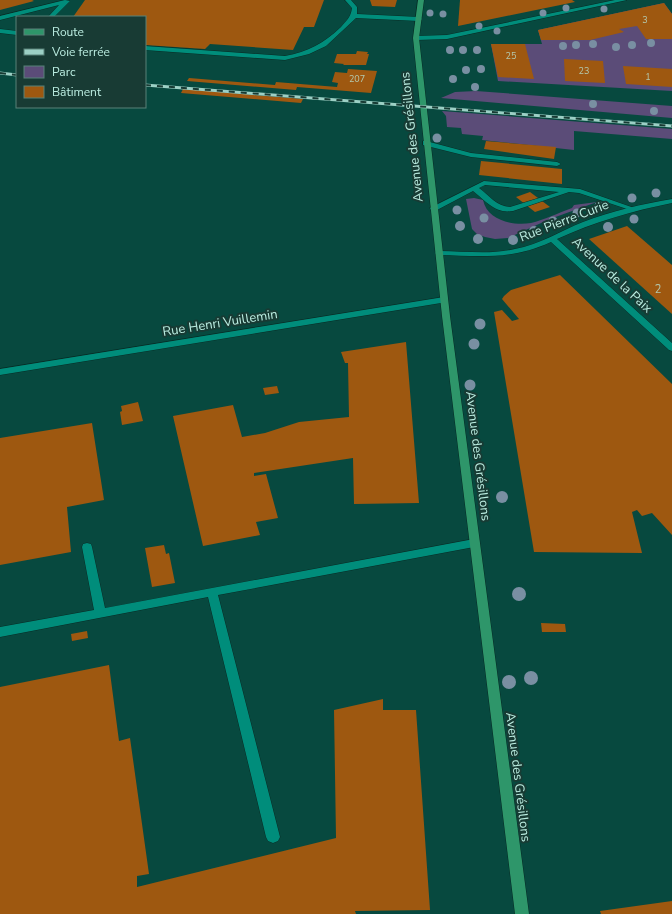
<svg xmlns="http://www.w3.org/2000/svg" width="672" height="914" font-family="'Nunito Sans',sans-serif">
  <rect width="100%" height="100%" fill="#07493f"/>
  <g fill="#5b4c78">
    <polygon points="664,3 672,14 672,91 498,81 491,44 542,44 538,30"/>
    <polygon points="476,91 672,106 672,118 441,98 455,92"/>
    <polygon points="442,111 672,129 672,139 574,131 574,150 482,140 483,136 462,134 461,128 447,127 446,116"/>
    <path d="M 474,198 L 483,200 C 487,220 512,226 531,223 C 544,220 558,213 572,208 L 574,205 L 597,202 L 550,219 L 508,238 L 495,239 L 485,237 L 477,234 L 472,229 L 466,199 Z"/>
  </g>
  <g fill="#9e5810">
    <polygon points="0,0 32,0 34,1 0,10"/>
    <polygon points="85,0 324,0 314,27 304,27 293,50 210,44 205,49 145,45 145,17 73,17"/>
    <polygon points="370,0 397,0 395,7 372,6"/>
    <polygon points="460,0 572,0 575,2 458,26"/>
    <polygon points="664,3 672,14 672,39 646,39 637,26 619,29 624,32 590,40 541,40 538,30"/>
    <polygon points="491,44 525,44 534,79 498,77"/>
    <polygon points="357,51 368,52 367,54 369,54 366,65 343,65 344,64 334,63 337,54 356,54"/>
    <polygon points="564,59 603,61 605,83 565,81"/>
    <polygon points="623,66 672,69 672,87 626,84"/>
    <polygon points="348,69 377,71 371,93 297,87 296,90 187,81 189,78 275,85 276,82 337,87 338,83 332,82 335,72 347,73"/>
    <polygon points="183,89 303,99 301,103 181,93"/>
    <polygon points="486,141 556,147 554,159 484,149"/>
    <polygon points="481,161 562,169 562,184 479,175"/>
    <polygon points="530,192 550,207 535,212 516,197"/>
    <polygon points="627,226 672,265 672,314 589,239"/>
    <polygon points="560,275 672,384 672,535 652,513 642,516 637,510 632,512 642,553 534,552 494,312 502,310 512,321 519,319 502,299 504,296 511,290"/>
    <polygon points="406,342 419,503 354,504 353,458 254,473 254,476 266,474 278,518 256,522 260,535 203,546 173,416 233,405 242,437 265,433 299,422 349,417 348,363 345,363 341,352"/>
    <polygon points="277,386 279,393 265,395 263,388"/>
    <polygon points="138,402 143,421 122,425 120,412 122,411 121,406"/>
    <polygon points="92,423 104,500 67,507 71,552 0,565 0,438"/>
    <polygon points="164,545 166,554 169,553 175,583 152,587 145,548"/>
    <polygon points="541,623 565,624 566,632 542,632"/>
    <polygon points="87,631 88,638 72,641 71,634"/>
    <polygon points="109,665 119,741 130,738 149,874 137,876 137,887 336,838 334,710 383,699 383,710 416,710 430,910 355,911 356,914 0,914 0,687"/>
    <polygon points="672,901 672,914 601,914 600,911"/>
  </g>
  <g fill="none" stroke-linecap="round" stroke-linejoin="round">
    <defs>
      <g id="lane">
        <polygon points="65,0 70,1 54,17 48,17 59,5 0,20 0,16"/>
        <path d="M 345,0 L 351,0 L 357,7 L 357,14 L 419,17 L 422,19 L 419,21 L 356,18 L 326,46 L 309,54 L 285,60 L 145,50 L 145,46 L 285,56 C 308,52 324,43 341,27 C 347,20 351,17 352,8 Z"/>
        <polygon points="0,29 17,31 17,35 0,33"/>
        <polygon points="423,141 426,141 471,153 557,162 561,164 557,166 471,157 423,145"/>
        <path d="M 484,181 L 580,189 L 637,209 L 633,211 L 579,193 L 569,192 L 513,211 C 495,214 486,201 473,191 L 437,210 L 431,210 L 430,208 ZM 485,185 L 559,192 L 510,207 C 496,206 490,196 479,188 Z"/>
        <polygon points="474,539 478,540 479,543 478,546 474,547 218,595 280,837 278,841 273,843 268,841 266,837 208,597 0,637 0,627 94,610 82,547 83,544 87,543 91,544 92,547 105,608"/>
      </g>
      <g id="street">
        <polygon points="615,0 627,0 447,39 416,40 413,38 416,36 447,35"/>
        <path d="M 672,199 L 672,203 C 632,211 594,222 557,239 L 672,343 L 672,351 L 669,350 L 551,242 C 512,260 480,256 439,255 L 435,253 L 439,251 C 464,251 490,255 515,249 C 539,245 560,231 583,222 C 612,211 642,204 672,199 Z"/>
        <polygon points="444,297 447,298 448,300 447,302 0,375 0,369"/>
      </g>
      <polygon id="secondary" points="418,0 424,0 419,38 450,316 529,914 515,914 442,316 413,38"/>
    </defs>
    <use href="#lane" stroke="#072c25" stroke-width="1"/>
    <use href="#street" stroke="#072c25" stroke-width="1"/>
    <use href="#secondary" stroke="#072c25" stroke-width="1"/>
    <use href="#lane" fill="#008d7b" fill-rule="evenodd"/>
    <use href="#street" fill="#008d7b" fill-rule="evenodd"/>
    <use href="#secondary" fill="#2e966a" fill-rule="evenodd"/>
    <defs>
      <g id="rail">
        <polyline points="0,73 17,75"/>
        <polyline points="145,85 672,126"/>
      </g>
    </defs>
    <use href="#rail" stroke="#9cd0c5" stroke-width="3"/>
    <use href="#rail" stroke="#183b34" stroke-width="2" stroke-dasharray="6" stroke-linecap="butt"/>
  </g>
  <g fill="#798fa2">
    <circle cx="566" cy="8" r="3.5"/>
    <circle cx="604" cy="9" r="3.5"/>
    <circle cx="430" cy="13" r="3.5"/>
    <circle cx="543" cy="13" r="3.5"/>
    <circle cx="443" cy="14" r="3.5"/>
    <circle cx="479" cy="26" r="3.5"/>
    <circle cx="497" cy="31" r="3.5"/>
    <circle cx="651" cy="43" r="4"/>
    <circle cx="593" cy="44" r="4"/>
    <circle cx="576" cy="45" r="4"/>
    <circle cx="632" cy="45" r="4"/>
    <circle cx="563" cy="46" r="4"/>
    <circle cx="616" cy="47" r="4"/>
    <circle cx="450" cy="50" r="4"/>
    <circle cx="463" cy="50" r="4"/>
    <circle cx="477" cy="50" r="4"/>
    <circle cx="481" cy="69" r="4"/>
    <circle cx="466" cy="70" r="4"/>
    <circle cx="453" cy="79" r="4"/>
    <circle cx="475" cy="87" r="4"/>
    <circle cx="593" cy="104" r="4"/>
    <circle cx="654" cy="111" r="4"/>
    <circle cx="437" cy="138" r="4.5"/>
    <circle cx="656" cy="193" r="4.5"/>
    <circle cx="632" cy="198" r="4.5"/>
    <circle cx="599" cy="206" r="4.5"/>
    <circle cx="457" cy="210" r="4.5"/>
    <circle cx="577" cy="213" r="4.5"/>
    <circle cx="484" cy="218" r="4.5"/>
    <circle cx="634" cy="219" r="4.5"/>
    <circle cx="553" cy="221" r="4.5"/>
    <circle cx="460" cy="226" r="5"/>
    <circle cx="608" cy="227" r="5"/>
    <circle cx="534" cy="231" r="5"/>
    <circle cx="478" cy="239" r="5"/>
    <circle cx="513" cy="240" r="5"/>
    <circle cx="480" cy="324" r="5.5"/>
    <circle cx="474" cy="344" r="5.5"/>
    <circle cx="470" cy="385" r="5.5"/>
    <circle cx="502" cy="497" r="6"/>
    <circle cx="519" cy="594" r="7"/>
    <circle cx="531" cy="678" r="7"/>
    <circle cx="509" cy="682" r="7"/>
  </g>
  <g text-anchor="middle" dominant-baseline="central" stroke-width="4" stroke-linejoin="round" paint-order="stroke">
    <g font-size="9" fill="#b4c8ad">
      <text x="645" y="20">3</text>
      <text x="511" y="56">25</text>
      <text x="584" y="71">23</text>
      <text x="648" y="77">1</text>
      <text x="357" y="79">207</text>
    </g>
    <g font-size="11" fill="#b4c8ad">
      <text x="658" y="289">2</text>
    </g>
    <g font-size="13" fill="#bbede1" stroke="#183b34">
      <text transform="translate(412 137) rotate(-96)">Avenue des Grésillons</text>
      <text transform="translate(564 221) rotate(-21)">Rue Pierre Curie</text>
      <text transform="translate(612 275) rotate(43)">Avenue de la Paix</text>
      <text transform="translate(220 323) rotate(-9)">Rue Henri Vuillemin</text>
      <text transform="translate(478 456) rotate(83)">Avenue des Grésillons</text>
      <text transform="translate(518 777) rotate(83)">Avenue des Grésillons</text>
    </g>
  </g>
  <rect x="16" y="16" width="130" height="92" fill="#183b34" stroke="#598279"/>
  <rect x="24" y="29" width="20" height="6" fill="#2e966a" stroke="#598279"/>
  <text x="52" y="36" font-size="12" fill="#bbede1">Route</text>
  <rect x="24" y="49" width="20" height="6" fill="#9cd0c5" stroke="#598279"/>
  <text x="52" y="56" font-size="12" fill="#bbede1">Voie ferrée</text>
  <rect x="24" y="66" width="20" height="12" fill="#5b4c78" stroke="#598279"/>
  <text x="52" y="76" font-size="12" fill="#bbede1">Parc</text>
  <rect x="24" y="86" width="20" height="12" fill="#9e5810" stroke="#598279"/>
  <text x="52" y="96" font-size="12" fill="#bbede1">Bâtiment</text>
</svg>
